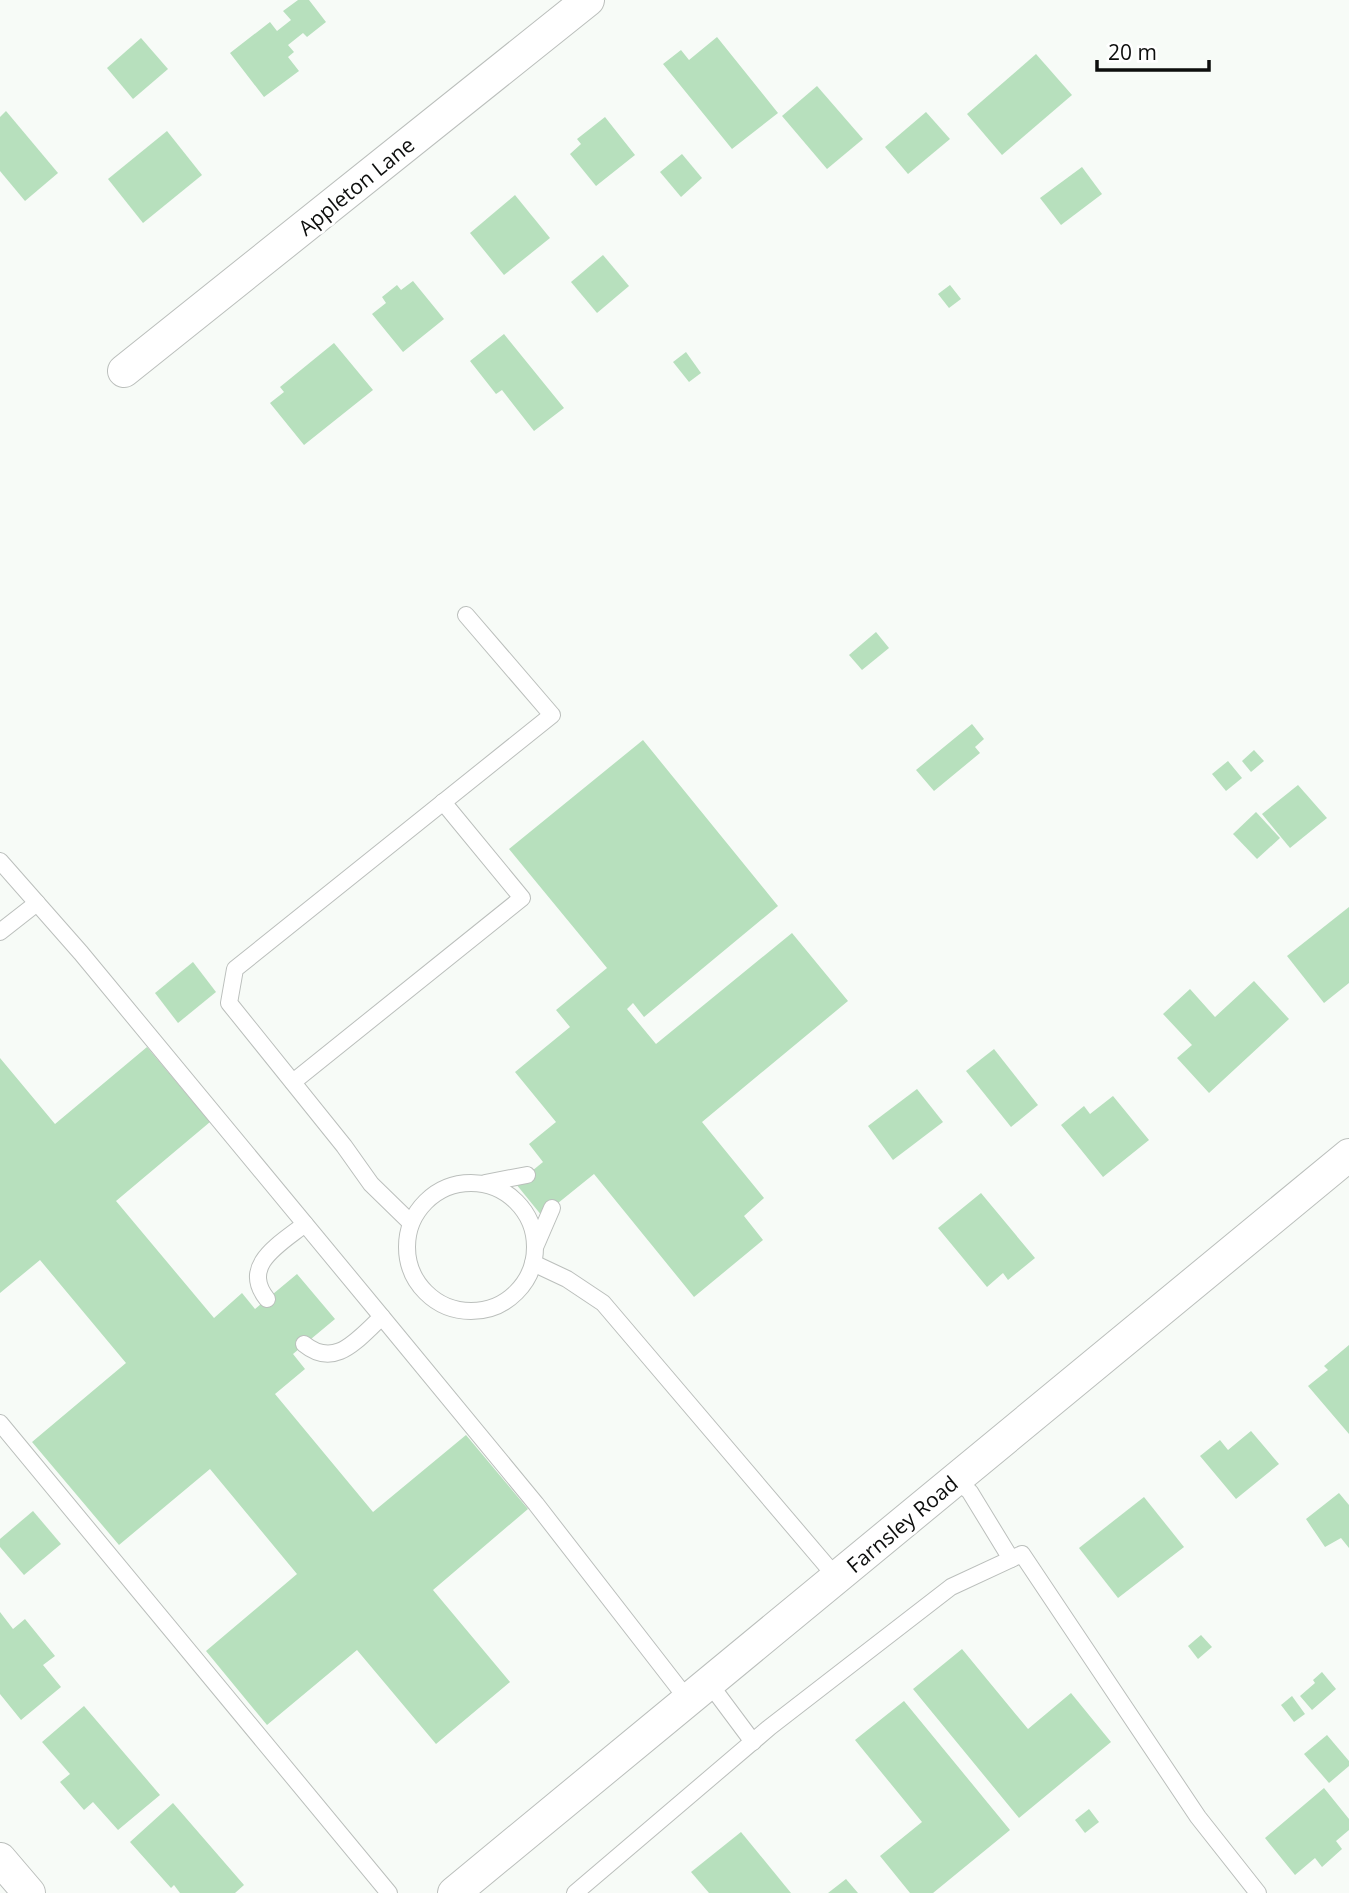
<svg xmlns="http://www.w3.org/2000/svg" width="1349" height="1893" font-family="'Open Sans',sans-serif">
  <rect width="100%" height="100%" fill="#f7fbf7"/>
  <g fill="#b7e0bd">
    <polygon points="298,0 309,0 326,22 307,37 303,33 288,45 294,52 288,57 299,71 264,97 230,53 270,22 277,31 291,20 283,11"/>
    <polygon points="717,37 778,113 732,149 663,64 681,50 689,60"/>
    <polygon points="141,38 168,69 133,99 107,68"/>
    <polygon points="1036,54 1072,95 1002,155 967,114"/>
    <polygon points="817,86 863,139 827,169 782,116"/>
    <polygon points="6,111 58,173 25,201 0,171 0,117"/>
    <polygon points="926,112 950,139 908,174 885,147"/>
    <polygon points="605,117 635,155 596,186 570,154 581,144 577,139"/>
    <polygon points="167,131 202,175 143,223 108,179"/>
    <polygon points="682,154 702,178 681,197 660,172"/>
    <polygon points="1082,167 1102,194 1061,225 1040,198"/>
    <polygon points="515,195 550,238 504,275 470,233"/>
    <polygon points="603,255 629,286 597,313 571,282"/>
    <polygon points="413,281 444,319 403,352 372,314 386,303 382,297 397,285 401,290"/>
    <polygon points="950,285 961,299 949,308 938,294"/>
    <polygon points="504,334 564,408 534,431 502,390 496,394 470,361"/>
    <polygon points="334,343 373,390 304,445 270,403 284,392 280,387"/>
    <polygon points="686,352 701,373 689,382 673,362"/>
    <polygon points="876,632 889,648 862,670 849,655"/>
    <polygon points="972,724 984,739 975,747 980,753 934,791 916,770"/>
    <polygon points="643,740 778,906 644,1017 633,1003 627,1009 656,1044 792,933 848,1001 702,1122 764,1198 744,1216 763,1240 694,1297 594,1174 542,1216 516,1184 543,1162 529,1144 556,1122 515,1072 570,1027 556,1010 607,968 509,849"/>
    <polygon points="1254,750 1264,761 1251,772 1242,761"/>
    <polygon points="1228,761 1242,778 1226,791 1212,774"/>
    <polygon points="1298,785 1327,818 1290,848 1262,814"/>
    <polygon points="1256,812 1280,838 1257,859 1233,834"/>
    <polygon points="1349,907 1349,983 1324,1003 1287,956"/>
    <polygon points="193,962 216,992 178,1023 155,993"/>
    <polygon points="1254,981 1289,1019 1209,1093 1177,1058 1192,1045 1163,1014 1190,989 1215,1017"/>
    <polygon points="147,1047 210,1122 116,1201 214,1318 242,1293 255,1309 297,1274 335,1319 293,1354 305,1369 275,1394 373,1512 466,1435 528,1509 433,1590 510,1682 436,1744 357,1650 267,1725 206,1651 297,1574 210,1469 119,1545 32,1442 126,1363 40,1260 0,1293 0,1058 55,1124"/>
    <polygon points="994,1049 1038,1105 1011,1127 966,1071"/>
    <polygon points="917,1089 943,1122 893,1160 868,1126"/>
    <polygon points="1113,1096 1149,1140 1103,1177 1061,1125 1084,1106 1090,1114"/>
    <polygon points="981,1193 1035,1258 1008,1280 1003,1273 987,1287 938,1228"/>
    <polygon points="1349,1345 1349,1434 1308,1386 1328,1370 1324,1366"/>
    <polygon points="1251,1431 1279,1464 1236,1499 1200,1456 1220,1440 1228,1450"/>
    <polygon points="1339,1493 1349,1505 1349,1548 1341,1538 1325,1547 1306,1519"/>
    <polygon points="1144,1497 1184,1547 1118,1598 1079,1548"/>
    <polygon points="33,1511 61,1544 24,1575 0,1547 0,1539"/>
    <polygon points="0,1612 13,1629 25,1619 55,1656 43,1665 61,1687 21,1720 0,1694"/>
    <polygon points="1201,1635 1212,1647 1198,1659 1188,1646"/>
    <polygon points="962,1649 1028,1729 1071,1693 1111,1742 1019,1818 913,1689"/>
    <polygon points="1322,1672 1336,1689 1312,1710 1300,1696 1315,1683 1313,1680"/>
    <polygon points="1292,1696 1305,1714 1294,1722 1281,1705"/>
    <polygon points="904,1701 1010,1830 933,1893 910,1893 880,1856 922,1822 855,1740"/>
    <polygon points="84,1706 160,1795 118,1830 93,1802 84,1810 60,1782 70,1774 42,1742"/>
    <polygon points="1327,1735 1349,1761 1349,1766 1329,1783 1304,1754"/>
    <polygon points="1324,1788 1349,1819 1349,1830 1336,1841 1342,1849 1322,1867 1315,1858 1295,1875 1265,1838"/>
    <polygon points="173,1803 244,1885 235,1893 180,1893 174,1885 171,1888 130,1842"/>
    <polygon points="1089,1809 1099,1822 1085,1833 1075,1820"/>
    <polygon points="741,1832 791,1893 709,1893 691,1872"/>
    <polygon points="846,1879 858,1893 828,1893"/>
  </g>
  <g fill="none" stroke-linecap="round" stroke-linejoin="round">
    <defs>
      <g id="lane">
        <polyline points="0,861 81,953 382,1317 536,1504 688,1700"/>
        <polyline points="0,932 37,903"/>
        <polyline points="293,1082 522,898 443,802"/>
        <circle cx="471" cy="1247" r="64"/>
        <polyline points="485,1183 527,1175"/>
        <polyline points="411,1223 371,1184 344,1146 229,1003 235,969 552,715 466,615"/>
        <polyline points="536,1245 552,1208"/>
        <polyline points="533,1263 567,1279 603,1303 837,1578"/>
        <path d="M 267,1299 C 240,1265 280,1244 305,1224"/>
        <path d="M 304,1344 C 336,1370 358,1338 382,1317"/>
        <polyline points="0,1423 389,1893"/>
        <polyline points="956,1479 970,1492 1011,1559"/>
        <polyline points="709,1683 753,1742"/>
        <polyline points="575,1893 770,1727 951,1587 1022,1554 1198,1817 1258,1893"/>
      </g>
      <g id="street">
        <polyline points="124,371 588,0"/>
        <polyline points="0,1859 29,1893"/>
        <polyline points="454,1893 1349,1155"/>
      </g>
    </defs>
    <use href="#lane" stroke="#bbbfbc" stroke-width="18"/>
    <use href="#street" stroke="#bbbfbc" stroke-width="34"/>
    <use href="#lane" stroke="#fff" stroke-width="16"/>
    <use href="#street" stroke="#fff" stroke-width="32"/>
  </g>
  <g text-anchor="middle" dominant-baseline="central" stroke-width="6" stroke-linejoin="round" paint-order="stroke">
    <g font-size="21" fill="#0d0e0d" stroke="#fff">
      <text transform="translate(356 186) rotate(-39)">Appleton Lane</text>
      <text transform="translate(902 1524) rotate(-40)">Farnsley Road</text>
    </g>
  </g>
  <path d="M1097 60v10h112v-10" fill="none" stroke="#0d0e0d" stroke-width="3.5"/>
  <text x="1108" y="60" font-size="21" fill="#0d0e0d" stroke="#ffffff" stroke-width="5" paint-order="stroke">20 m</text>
</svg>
